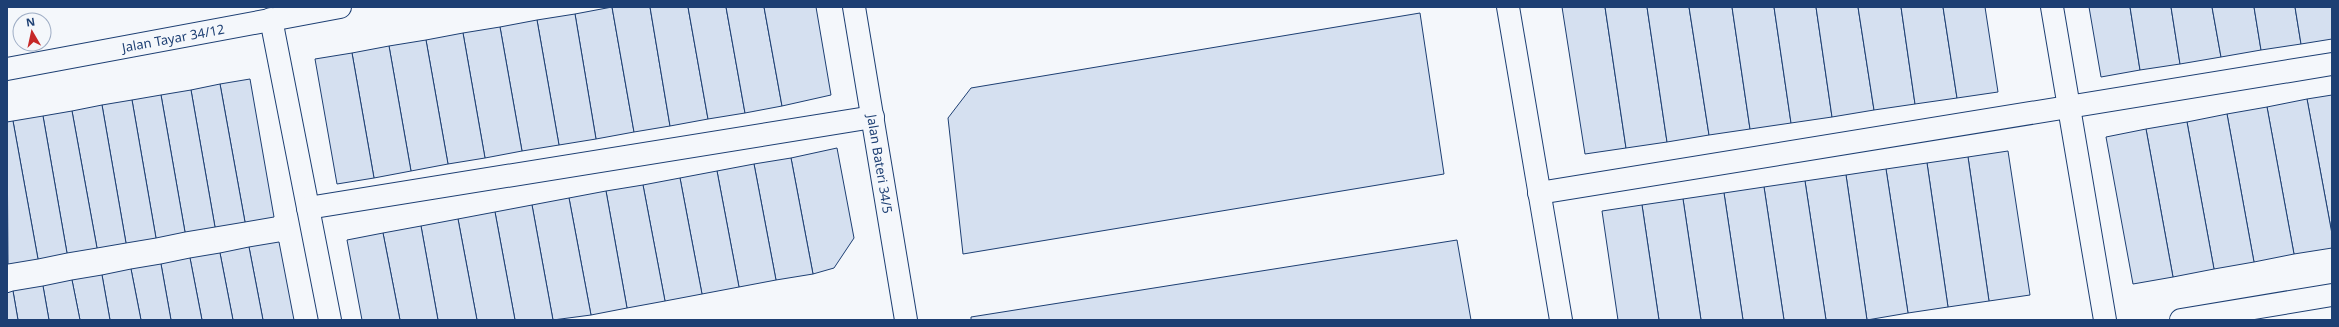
<svg xmlns="http://www.w3.org/2000/svg" width="2339" height="327" font-family="'Noto Sans',sans-serif">
  <rect width="100%" height="100%" fill="#f4f7fb"/>
  <g fill="#d5e0f0" stroke="#1d3f73">
    <polygon points="612,7 634,132 596,139 575,14"/>
    <polygon points="612,7 650,7 670,126 634,132"/>
    <polygon points="650,7 688,7 708,119 670,126"/>
    <polygon points="688,7 726,7 745,113 708,119"/>
    <polygon points="726,7 764,7 782,106 745,113"/>
    <polygon points="764,7 816,7 831,95 782,106"/>
    <polygon points="1562,7 1605,7 1626,148 1585,154"/>
    <polygon points="1605,7 1647,7 1667,142 1626,148"/>
    <polygon points="1647,7 1689,7 1709,135 1667,142"/>
    <polygon points="1689,7 1732,7 1750,129 1709,135"/>
    <polygon points="1732,7 1774,7 1791,123 1750,129"/>
    <polygon points="1774,7 1816,7 1832,117 1791,123"/>
    <polygon points="1816,7 1858,7 1874,110 1832,117"/>
    <polygon points="1858,7 1901,7 1915,104 1874,110"/>
    <polygon points="1901,7 1943,7 1957,98 1915,104"/>
    <polygon points="1943,7 1985,7 1998,92 1957,98"/>
    <polygon points="2089,7 2130,7 2140,70 2101,77"/>
    <polygon points="2130,7 2171,7 2180,64 2140,70"/>
    <polygon points="2171,7 2212,7 2221,57 2180,64"/>
    <polygon points="2212,7 2254,7 2261,50 2221,57"/>
    <polygon points="2254,7 2295,7 2301,44 2261,50"/>
    <polygon points="2295,7 2332,7 2332,39 2301,44"/>
    <polygon points="1420,13 1444,174 963,254 948,118 971,88"/>
    <polygon points="575,14 596,139 559,145 537,20"/>
    <polygon points="537,20 559,145 522,151 500,27"/>
    <polygon points="500,27 522,151 485,158 463,33"/>
    <polygon points="463,33 485,158 448,164 426,40"/>
    <polygon points="426,40 448,164 411,171 389,46"/>
    <polygon points="389,46 411,171 374,178 352,53"/>
    <polygon points="352,53 374,178 337,184 315,59"/>
    <polygon points="250,79 274,217 245,222 220,84"/>
    <polygon points="220,84 245,222 215,227 191,90"/>
    <polygon points="191,90 215,227 185,232 161,95"/>
    <polygon points="161,95 185,232 156,238 132,100"/>
    <polygon points="2332,95 2332,234 2307,99"/>
    <polygon points="2307,99 2332,234 2332,248 2294,254 2267,107"/>
    <polygon points="132,100 156,238 126,243 102,105"/>
    <polygon points="102,105 126,243 97,248 72,111"/>
    <polygon points="2267,107 2294,254 2254,262 2227,114"/>
    <polygon points="72,111 97,248 67,253 43,116"/>
    <polygon points="2227,114 2254,262 2214,269 2187,122"/>
    <polygon points="43,116 67,253 38,259 13,121"/>
    <polygon points="13,121 38,259 8,264 7,122"/>
    <polygon points="2187,122 2214,269 2173,277 2146,129"/>
    <polygon points="2146,129 2173,277 2133,284 2106,137"/>
    <polygon points="837,148 854,238 834,268 813,274 791,158"/>
    <polygon points="2008,151 2030,295 1989,301 1968,157"/>
    <polygon points="1968,157 1989,301 1948,307 1927,163"/>
    <polygon points="791,158 813,274 776,280 754,164"/>
    <polygon points="1927,163 1948,307 1908,313 1886,169"/>
    <polygon points="754,164 776,280 739,287 717,171"/>
    <polygon points="1886,169 1908,313 1867,320 1846,175"/>
    <polygon points="717,171 739,287 702,294 680,178"/>
    <polygon points="1846,175 1867,320 1826,320 1805,181"/>
    <polygon points="680,178 702,294 665,301 643,185"/>
    <polygon points="1805,181 1826,320 1784,320 1764,187"/>
    <polygon points="643,185 665,301 627,308 606,191"/>
    <polygon points="1764,187 1784,320 1743,320 1724,193"/>
    <polygon points="606,191 627,308 591,315 569,198"/>
    <polygon points="1724,193 1743,320 1701,320 1683,199"/>
    <polygon points="569,198 591,315 553,320 532,205"/>
    <polygon points="1683,199 1701,320 1659,320 1642,205"/>
    <polygon points="532,205 553,320 515,320 495,212"/>
    <polygon points="1642,205 1659,320 1618,320 1602,211"/>
    <polygon points="495,212 515,320 477,320 458,219"/>
    <polygon points="458,219 477,320 438,320 421,226"/>
    <polygon points="421,226 438,320 400,320 383,233"/>
    <polygon points="383,233 400,320 362,320 347,240"/>
    <polygon points="1457,240 1471,320 971,320 971,317"/>
    <polygon points="279,242 294,320 263,320 249,247"/>
    <polygon points="249,247 263,320 233,320 220,253"/>
    <polygon points="220,253 233,320 202,320 190,258"/>
    <polygon points="190,258 202,320 171,320 161,264"/>
    <polygon points="161,264 171,320 141,320 131,269"/>
    <polygon points="131,269 141,320 110,320 102,275"/>
    <polygon points="102,275 110,320 80,320 72,280"/>
    <polygon points="72,280 80,320 49,320 43,286"/>
    <polygon points="43,286 49,320 18,320 13,291"/>
    <polygon points="13,291 18,320 7,320 7,293"/>
  </g>
  <g fill="none" stroke-linecap="round" stroke-linejoin="round">
    <defs>
      <g id="minor">
        <path id="s1" d="M 854,7 L 906,320"/>
        <polyline points="1508,7 1561,320"/>
        <polyline points="2052,7 2105,320"/>
        <polyline points="271,19 330,320"/>
        <path id="s2" d="M 7,69 L 340,7"/>
        <polyline points="1539,193 2332,64"/>
        <polyline points="308,208 873,117"/>
        <polyline points="2181,320 2332,295"/>
      </g>
    </defs>
    <use href="#minor" stroke="#1d3f73" stroke-width="24"/>
    <use href="#minor" stroke="#f4f7fb" stroke-width="22"/>
  </g>
  <g text-anchor="middle" dominant-baseline="central" stroke-width="3" stroke-linejoin="round" paint-order="stroke">
    <g font-size="13" fill="#1d3f73" stroke="#f4f7fb">
      <text stroke="none"><textPath href="#s2" startOffset="169">Jalan Tayar 34/12</textPath></text>
      <text stroke="none"><textPath href="#s1" startOffset="159">Jalan Bateri 34/5</textPath></text>
    </g>
  </g>
  <rect width="2339" height="327" fill="none" stroke="#1d3f73" stroke-width="16"/>
  <g transform="translate(32 32) rotate(351)"><circle r="19" fill="#f4f7fb" stroke="#9eadc5"/>
  <path d="M0-3L7 15L0 10L-7 15Z" fill="#c62828"/>
  <text y="-6" font-size="11" font-weight="bold" text-anchor="middle" fill="#1d3f73">N</text>
  </g>
</svg>
